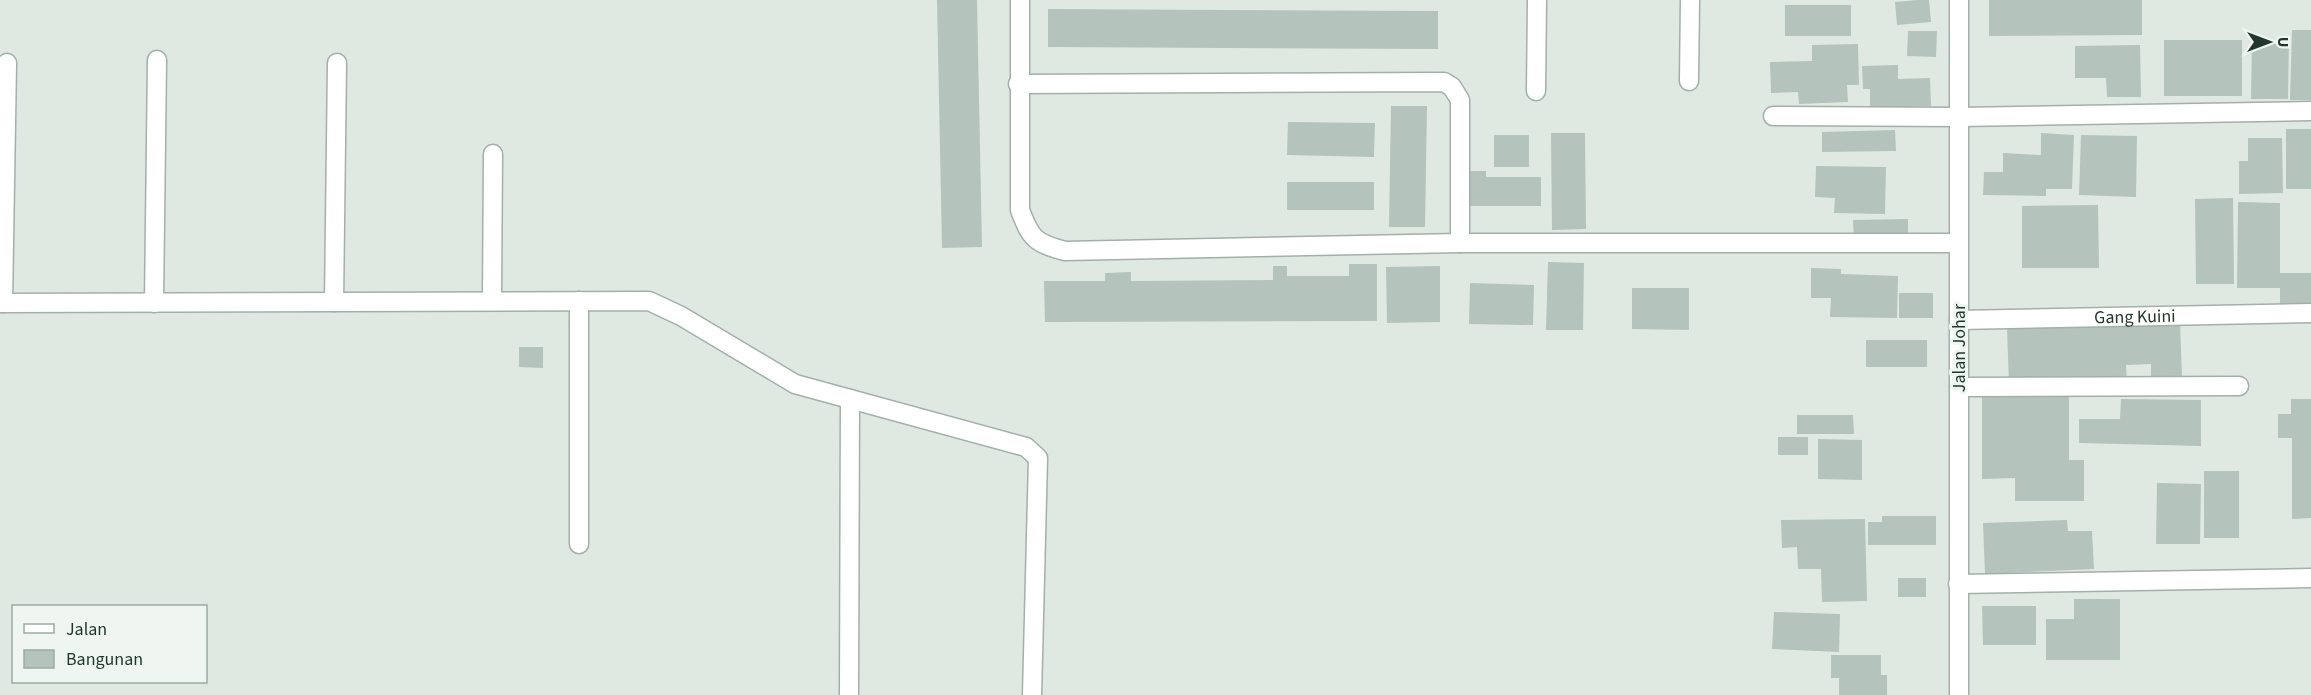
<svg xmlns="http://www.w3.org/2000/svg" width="2311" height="695" font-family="'Source Sans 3',sans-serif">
  <rect width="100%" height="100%" fill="#dfe9e2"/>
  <g fill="#b4c3bb">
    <polygon points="937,0 977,0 982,247 942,248"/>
    <polygon points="1918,0 1929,0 1931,22 1897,25 1895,2"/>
    <polygon points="1989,0 2142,0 2142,35 1989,36"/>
    <rect x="1785" y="5" width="66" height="31"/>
    <polygon points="1048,9 1438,11 1438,49 1048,47"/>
    <polygon points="2292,30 2311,30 2311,100 2290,100"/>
    <polygon points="1908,31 1937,31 1936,57 1907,56"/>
    <rect x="2164" y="40" width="78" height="56"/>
    <polygon points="2252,41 2289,41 2288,99 2251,99"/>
    <polygon points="1858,44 1859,85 1847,85 1848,102 1799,104 1798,92 1771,93 1770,62 1812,61 1812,45"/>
    <polygon points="2140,45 2141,97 2107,97 2106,78 2075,78 2075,46"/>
    <polygon points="1898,65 1898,79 1930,78 1931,106 1870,108 1870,89 1863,89 1862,66"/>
    <polygon points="1391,106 1427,106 1425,227 1389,227"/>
    <polygon points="1288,122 1375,123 1374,157 1287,155"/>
    <rect x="2286" y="129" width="25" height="60"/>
    <polygon points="1895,130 1896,151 1822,152 1822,132"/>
    <polygon points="1551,133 1585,133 1586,229 1552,230"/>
    <polygon points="2041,133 2074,135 2072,189 2046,189 2046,196 1983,195 1984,172 2003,172 2003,153 2041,155"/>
    <rect x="1494" y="135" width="35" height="32"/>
    <polygon points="2081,135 2137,136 2136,197 2079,195"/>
    <polygon points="2248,138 2282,138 2283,193 2239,194 2239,161 2248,161"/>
    <polygon points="1816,166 1886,167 1885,214 1834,213 1835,198 1815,197"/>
    <polygon points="1470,171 1486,171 1486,177 1541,177 1541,206 1470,206"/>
    <rect x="1287" y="182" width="87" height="28"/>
    <polygon points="2233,198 2234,284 2196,284 2195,199"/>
    <polygon points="2238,202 2280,203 2280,273 2311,273 2311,305 2280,305 2280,288 2237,288"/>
    <polygon points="2098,205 2099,268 2022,268 2022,206"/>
    <polygon points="1908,219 1908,239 1854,240 1853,220"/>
    <polygon points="1548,262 1584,263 1583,330 1546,330"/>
    <polygon points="1349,264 1377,264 1377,321 1045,322 1044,281 1105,281 1105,273 1131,272 1131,281 1273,280 1273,266 1287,266 1287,276 1349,276"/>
    <polygon points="1440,266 1440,322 1387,323 1386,267"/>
    <polygon points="1811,268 1841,269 1841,274 1898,276 1897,318 1830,317 1831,298 1811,298"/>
    <polygon points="1470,283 1534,285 1533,325 1469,324"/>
    <polygon points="1632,288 1689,288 1689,330 1632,329"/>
    <rect x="1899" y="293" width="34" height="25"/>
    <polygon points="2180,322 2182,376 2151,377 2151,364 2126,365 2127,382 2009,385 2007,327"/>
    <rect x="1866" y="340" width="61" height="27"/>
    <polygon points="519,347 543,347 543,368 519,367"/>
    <polygon points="1982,397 2069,397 2069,460 2084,460 2084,501 2015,501 2015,478 1982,479"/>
    <polygon points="2121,399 2201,400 2201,446 2079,443 2079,419 2120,419"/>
    <polygon points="2291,399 2311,399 2311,518 2292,519 2292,438 2278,438 2278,414 2291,414"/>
    <polygon points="1797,415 1853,415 1854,434 1797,434"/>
    <rect x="1778" y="437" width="30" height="18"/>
    <polygon points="1818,439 1862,440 1862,480 1818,479"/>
    <rect x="2204" y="471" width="35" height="67"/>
    <polygon points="2157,483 2201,484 2200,544 2156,544"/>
    <polygon points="1882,516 1936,516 1936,545 1868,545 1868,522 1882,522"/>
    <polygon points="1865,519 1867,601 1822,602 1821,569 1798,569 1797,547 1782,548 1781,520"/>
    <polygon points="2067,520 2068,531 2092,531 2094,569 1985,574 1983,523"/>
    <rect x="1898" y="578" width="28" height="19"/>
    <polygon points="2074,599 2120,599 2120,660 2046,660 2046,619 2074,619"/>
    <polygon points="1982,606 2036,606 2036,645 1983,645"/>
    <polygon points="1774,612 1840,614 1839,652 1772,649"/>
    <polygon points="1831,655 1881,655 1881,675 1887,675 1887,695 1839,695 1839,678 1831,678"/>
  </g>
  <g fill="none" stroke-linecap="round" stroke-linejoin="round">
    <defs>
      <g id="minor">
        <path d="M 1020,0 L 1020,210 C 1031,239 1035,243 1065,251 L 1460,243 L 1958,243"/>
        <polyline points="1959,0 1959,695"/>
        <polyline points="1689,81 1690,0"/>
        <polyline points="1018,84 1444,82 1452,87 1460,100 1460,243"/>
        <polyline points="1536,91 1537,0"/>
        <polyline points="1773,116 1960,117 2311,111"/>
        <polyline points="492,301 493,154"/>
        <polyline points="579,301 579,544"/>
        <polyline points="334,302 337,63"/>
        <polyline points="0,303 649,301 681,316 795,384 1026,447 1038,458 1032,695"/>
        <polyline points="3,303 7,63"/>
        <polyline points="154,303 157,60"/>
        <path id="s1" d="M 1959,320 L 2311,313"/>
        <polyline points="1959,387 2239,386"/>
        <polyline points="1958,584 2311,578"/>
        <polyline points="849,695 850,399"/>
      </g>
    </defs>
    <use href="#minor" stroke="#a2b0a8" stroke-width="21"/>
    <use href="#minor" stroke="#fff" stroke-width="18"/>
  </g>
  <g text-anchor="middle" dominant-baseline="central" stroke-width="6" stroke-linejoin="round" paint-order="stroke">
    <g font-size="18" fill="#21372d" stroke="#eff6f1">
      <text stroke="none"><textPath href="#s1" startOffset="176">Gang Kuini</textPath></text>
      <text transform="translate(1959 348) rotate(-90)">Jalan Johar</text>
    </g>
  </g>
  <rect x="12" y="605" width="195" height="78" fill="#eff6f1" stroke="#9daaa3" stroke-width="1.5"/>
  <rect x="24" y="624" width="30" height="9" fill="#ffffff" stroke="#9daaa3" stroke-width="1.5"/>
  <text x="66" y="635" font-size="18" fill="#21372d">Jalan</text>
  <rect x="24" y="650" width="30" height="18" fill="#b4c3bb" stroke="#9daaa3" stroke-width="1.5"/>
  <text x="66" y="665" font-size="18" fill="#21372d">Bangunan</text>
  <g transform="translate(2269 42) rotate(90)" stroke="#eff6f1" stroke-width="4.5" paint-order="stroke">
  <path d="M0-4.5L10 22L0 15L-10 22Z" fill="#21372d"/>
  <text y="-9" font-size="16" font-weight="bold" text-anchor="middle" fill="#21372d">U</text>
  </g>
</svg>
